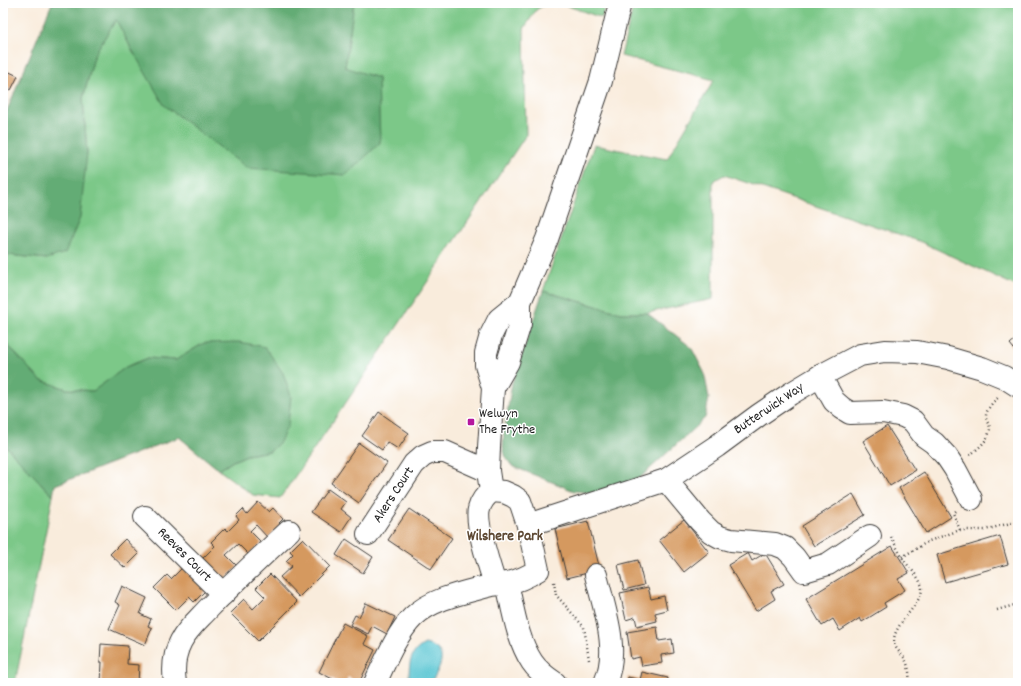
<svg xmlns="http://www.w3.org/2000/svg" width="1021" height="686" font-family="Dekko,sans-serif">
  <rect width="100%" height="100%" fill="#fff"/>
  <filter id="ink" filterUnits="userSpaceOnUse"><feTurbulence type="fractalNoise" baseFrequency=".025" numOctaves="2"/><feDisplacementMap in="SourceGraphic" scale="8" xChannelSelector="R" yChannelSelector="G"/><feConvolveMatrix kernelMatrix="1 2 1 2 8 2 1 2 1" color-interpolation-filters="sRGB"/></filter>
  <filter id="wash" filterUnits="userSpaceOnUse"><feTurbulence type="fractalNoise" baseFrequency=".012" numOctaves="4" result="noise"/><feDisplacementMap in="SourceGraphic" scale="16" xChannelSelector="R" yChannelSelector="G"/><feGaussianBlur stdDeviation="0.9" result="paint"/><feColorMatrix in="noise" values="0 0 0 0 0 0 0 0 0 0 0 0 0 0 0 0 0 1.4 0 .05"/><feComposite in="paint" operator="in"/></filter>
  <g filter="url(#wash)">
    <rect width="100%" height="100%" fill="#f9ecdc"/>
    <g fill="#7bc888" stroke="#4c7252">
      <polygon points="354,3 605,3 602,18 565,5 546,4 536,10 524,29 526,135 354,391 280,498 253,495 219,470 233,461 247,455 270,451 204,343 176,360 148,358 126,367 94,391 67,389 40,380 3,340 3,257 8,255 47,259 87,153 83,99 95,53 116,19 131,48 345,67"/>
      <polygon points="634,3 1018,3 1018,287 919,241 724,175 713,181 713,299 647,313 621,313 543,291 594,145 667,159 714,80 621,56"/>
      <polygon points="3,443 53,496 15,683 3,683"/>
    </g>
    <g fill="#64ac74" stroke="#406448">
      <polygon points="52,3 354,3 345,67 378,78 380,143 346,175 247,168 164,105 131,48 116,20 95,53 83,98 87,153 80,218 65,253 47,259 8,255 3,257 3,120"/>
      <polygon points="543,291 621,313 647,313 691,347 704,372 709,398 705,418 639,479 593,493 574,491 512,466 506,458 503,448 504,431 512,383"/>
      <polygon points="3,340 40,380 67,389 93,391 126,367 148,358 176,360 204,343 239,342 265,347 283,373 291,396 288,425 280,442 270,451 247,455 233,461 219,470 179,437 55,485 53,496 3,443"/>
    </g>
    <path fill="#5ac6d3" stroke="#3b7178" d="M 425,644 C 442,648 445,656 437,672 C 435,676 432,682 427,683 C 422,684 416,683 411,683 L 409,681 C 409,665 409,652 425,644 Z"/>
    <g id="blocks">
      <g fill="#d5995f">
        <polygon points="3,69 18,76 11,90 3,86"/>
        <polygon points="1018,337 1018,354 1010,344"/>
        <polygon points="379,412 409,433 398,449 387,442 382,450 362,436"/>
        <polygon points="887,426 915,470 890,486 863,441"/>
        <polygon points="359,443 387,463 359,503 331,483"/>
        <polygon points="924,472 951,517 926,533 899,488"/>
        <polygon points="328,489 346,502 341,509 351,517 341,532 311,512"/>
        <polygon points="853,494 865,515 814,546 802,526"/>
        <polygon points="258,502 269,512 273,508 283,519 279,523 281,525 268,538 256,525 250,531 262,543 249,555 238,544 226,555 238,567 224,580 203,558 215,546 211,542 225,528 228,531 239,520 236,516 243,509 247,514"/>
        <polygon points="409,509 452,538 431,569 388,540"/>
        <polygon points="684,520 709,552 684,572 659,540"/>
        <polygon points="588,521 600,570 567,578 555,529"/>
        <polygon points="1000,536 1008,564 945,582 937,555"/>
        <polygon points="303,538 330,566 299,597 280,577 292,566 286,561 293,554 290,551"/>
        <polygon points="125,539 139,554 125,568 110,554"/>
        <polygon points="346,539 373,557 363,573 336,555"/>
        <polygon points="892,546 909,573 898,579 905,590 884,603 886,607 862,622 860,618 840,631 833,619 822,626 806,599"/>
        <polygon points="748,553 752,561 765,553 784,584 771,591 775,599 756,611 728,565"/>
        <polygon points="638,560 644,585 624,590 618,565"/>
        <polygon points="183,567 206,590 194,602 189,597 176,610 154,588 167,575 171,579"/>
        <polygon points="270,574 297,602 258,641 230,613 244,599 253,609 265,597 256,588"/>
        <polygon points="122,586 147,598 140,614 151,619 148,626 152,628 145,645 109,629 120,605 115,602"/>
        <polygon points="648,587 651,599 664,596 667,610 655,613 657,621 637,626 635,617 626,620 620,593"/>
        <polygon points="366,603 395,617 387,634 372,626 368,634 350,625 355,615 359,617"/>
        <polygon points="343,623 368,636 364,644 375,650 359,683 348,677 345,683 340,683 319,672"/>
        <polygon points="657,627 659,641 672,639 674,653 661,655 662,663 642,666 640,657 631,659 627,632"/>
        <polygon points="101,644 128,646 127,664 139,665 138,683 101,683 102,662 100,662"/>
        <polygon points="642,672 668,678 667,683 627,683 628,677 640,680"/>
      </g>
    </g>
  </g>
  <g filter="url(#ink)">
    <use href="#blocks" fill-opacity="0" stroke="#3d3b39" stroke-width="1"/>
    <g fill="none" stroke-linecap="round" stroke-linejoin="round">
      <defs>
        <g id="minor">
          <polyline points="820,376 834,401 842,408 850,413 883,412 903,416 913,421 924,436 934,443 947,457 955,469 971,499"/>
          <polyline points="493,388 508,362 520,324 520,302 547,239 601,81 620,3"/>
          <polyline points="666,480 700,521 711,532 720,537 731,540 775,544 785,548 794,557 804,571 828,564 870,536"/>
          <polyline points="145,517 223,594"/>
          <polyline points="528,525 666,480 717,446 759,415 790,394 820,376 860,355 885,351 917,352 948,358 982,368 1004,377 1018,386"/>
          <polyline points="368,534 414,464 423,456 432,452 445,452 488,471"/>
          <path d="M 596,575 C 604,609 620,649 605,683"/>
          <path d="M 507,583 C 513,609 517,639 532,662 C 538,671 546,677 555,683"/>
          <path d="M 495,584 C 490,568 475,523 479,509 C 481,501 485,497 491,491 L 488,471 L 489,447 L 493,388 L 486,365 L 486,353 L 491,335 L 499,319 L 520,302"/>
          <path d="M 175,683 C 173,669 174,654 181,641 C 188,628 199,619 209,608 C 235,581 262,556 289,531"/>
          <path d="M 375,683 C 385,662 397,633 413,617 C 432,598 467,592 492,585 C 497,584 502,584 507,583 C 519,581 527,577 538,570 L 528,525 L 520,501 L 513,496 L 504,492 L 491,491"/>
        </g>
      </defs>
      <use href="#minor" stroke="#3d3b39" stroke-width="24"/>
      <g stroke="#3d3b39" stroke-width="2.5" stroke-dasharray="1 3" stroke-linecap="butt">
        <path d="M 970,455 C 977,449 986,443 989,433 C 992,425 987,424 986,418 C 985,410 994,401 999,397"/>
        <polyline points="955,511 953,513 960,530"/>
        <path d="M 891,537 C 895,544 899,552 903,559 C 908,566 918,576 921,584 C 928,600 893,623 894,641 C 894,648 901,653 905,659 C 909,667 910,675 909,683"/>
        <polyline points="902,557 929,541 960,530 985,530 1018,521"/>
        <polyline points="554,582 556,595 584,627 586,640 589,660"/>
        <polyline points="997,610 1018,604"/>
      </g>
      <use href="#minor" stroke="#fff" stroke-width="22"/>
    </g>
  </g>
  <rect fill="#b5179e" stroke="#fff" stroke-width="1.5" x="467" y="418" width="8" height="8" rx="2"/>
  <g text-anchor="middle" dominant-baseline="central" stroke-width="3" stroke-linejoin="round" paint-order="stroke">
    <g font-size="14" fill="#1c1c1c" stroke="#fff">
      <text transform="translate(769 409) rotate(-34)">Butterwick Way</text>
      <text transform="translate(394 495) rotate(-57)">Akers Court</text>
      <text transform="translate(184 555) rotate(45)">Reeves Court</text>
    </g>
    <g font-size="14" fill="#1c1c1c" stroke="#fff" text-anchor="start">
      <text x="479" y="414">Welwyn<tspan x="479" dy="16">The Frythe</tspan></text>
    </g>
    <g font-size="15" font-weight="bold" fill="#5d4833" stroke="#fff">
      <text x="505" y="537">Wilshere Park</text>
    </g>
  </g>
  <rect width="1021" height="686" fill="none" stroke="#fff" stroke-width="16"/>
</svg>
